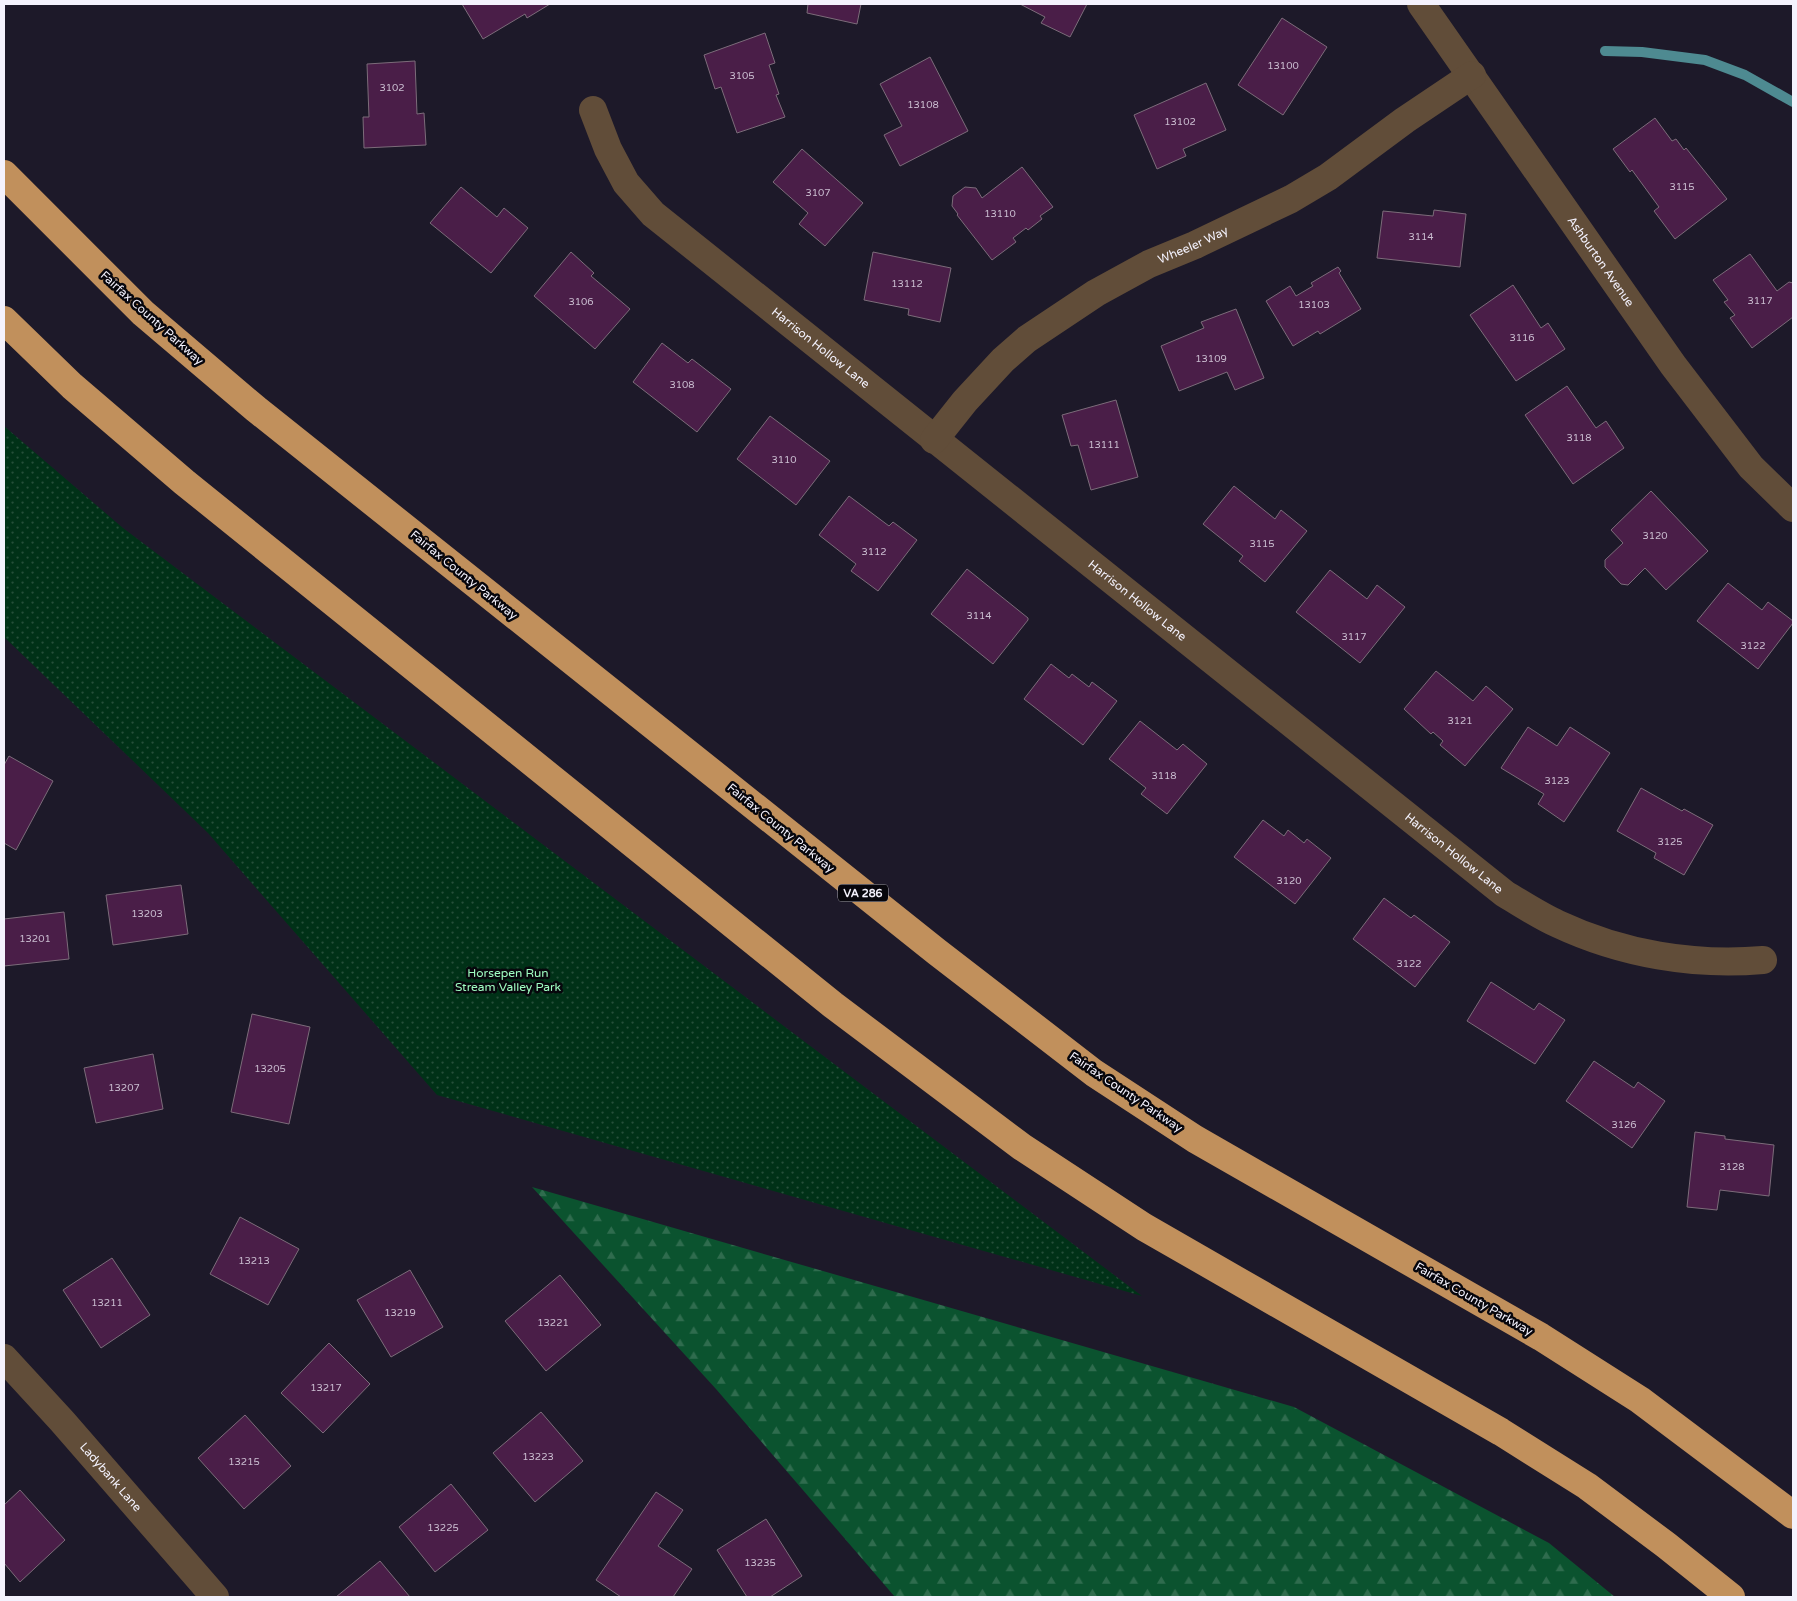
<svg xmlns="http://www.w3.org/2000/svg" width="1797" height="1601" font-family="'Varela Round',sans-serif">
  <defs>
    <pattern id="forest-firs" width="22" height="20" patternUnits="userSpaceOnUse" patternTransform="scale(1.25)"><rect width="22" height="20" fill="#0b532f"/><path d="M5 1l3.5 6h-7zM16 11l3.5 6h-7z" fill="#2f6c4e"/></pattern>
    <pattern id="park-dots" width="8" height="8" patternUnits="userSpaceOnUse" patternTransform="scale(1.25)"><rect width="8" height="8" fill="#003117"/><path d="M2 2h.1M6 6h.1" fill="none" stroke="#264f3a" stroke-width="1.8" stroke-linecap="round"/></pattern>
  </defs>
  <rect width="100%" height="100%" fill="#1d1929"/>
  <polygon fill="url(#forest-firs)" points="532,1187 1294,1407 1549,1543 1615,1597 895,1597 716,1389"/>
  <polygon fill="url(#park-dots)" points="4,426 123,528 1142,1296 437,1095 208,833 4,637"/>
  <g fill="none" stroke-linecap="round" stroke-linejoin="round">
    <polyline stroke="#4e8a91" stroke-width="10" points="1605,51 1642,52 1705,60 1745,75 1793,102"/>
  </g>
  <g fill="#4a1e48" stroke="#7c6c7a">
    <polygon points="462,4 550,4 527,18 525,14 483,39"/>
    <polygon points="808,4 861,4 857,24 807,13"/>
    <polygon points="1020,4 1087,4 1070,37 1041,23 1045,17"/>
    <polygon points="1282,18 1327,47 1283,115 1238,85"/>
    <polygon points="765,33 775,63 769,65 779,94 776,95 785,117 737,133 721,87 715,89 704,55"/>
    <polygon points="930,57 968,131 900,166 884,135 902,126 880,84"/>
    <polygon points="415,61 417,114 424,113 426,145 364,148 363,117 369,117 367,64"/>
    <polygon points="1206,83 1226,130 1183,149 1186,156 1157,169 1134,115"/>
    <polygon points="1655,118 1672,141 1676,139 1684,150 1686,148 1727,199 1675,239 1654,211 1659,207 1632,170 1630,172 1613,149"/>
    <polygon points="802,149 863,203 825,246 799,224 808,213 773,182"/>
    <polygon points="1022,167 1053,207 1040,216 1042,219 1028,230 1026,228 1013,238 1016,242 992,260 957,215 958,214 952,206 953,196 965,187 976,188 982,198"/>
    <polygon points="461,187 497,217 504,208 528,228 491,273 430,223"/>
    <polygon points="1434,210 1466,214 1460,267 1377,258 1383,211 1433,216"/>
    <polygon points="571,252 594,273 591,276 630,309 595,349 534,296"/>
    <polygon points="873,252 951,268 940,322 908,315 909,309 864,300"/>
    <polygon points="1750,254 1777,291 1789,282 1793,283 1793,317 1752,348 1730,318 1735,315 1724,302 1728,300 1713,280"/>
    <polygon points="1338,267 1341,271 1339,273 1361,309 1320,334 1318,331 1293,346 1266,301 1290,286 1296,296 1313,286 1311,283"/>
    <polygon points="1513,285 1541,328 1548,323 1565,349 1516,381 1470,315"/>
    <polygon points="1236,309 1264,378 1235,390 1227,372 1179,391 1161,346 1204,328 1201,322"/>
    <polygon points="662,343 688,363 692,359 731,389 697,432 633,382"/>
    <polygon points="1567,386 1596,428 1606,421 1624,448 1573,484 1525,415"/>
    <polygon points="1116,400 1138,477 1091,490 1078,445 1071,446 1062,415"/>
    <polygon points="770,416 830,461 796,505 737,459"/>
    <polygon points="1234,486 1275,519 1281,510 1307,531 1265,582 1239,561 1243,556 1203,524"/>
    <polygon points="1651,491 1708,551 1666,590 1645,568 1628,585 1621,584 1605,567 1605,560 1623,543 1611,530"/>
    <polygon points="849,496 889,526 893,522 917,540 878,591 851,571 856,564 819,535"/>
    <polygon points="967,569 1028,618 1028,620 993,664 931,614"/>
    <polygon points="1330,570 1367,599 1377,585 1405,607 1360,663 1296,612"/>
    <polygon points="1728,583 1762,610 1768,602 1793,621 1793,623 1758,669 1697,621"/>
    <polygon points="1051,664 1069,678 1072,674 1089,687 1092,682 1117,701 1083,745 1024,699"/>
    <polygon points="1436,671 1473,701 1486,686 1513,709 1465,766 1440,745 1443,741 1433,732 1431,734 1404,709"/>
    <polygon points="1140,721 1177,750 1183,744 1207,764 1167,814 1141,794 1146,788 1109,759"/>
    <polygon points="1528,727 1557,746 1570,727 1610,753 1564,822 1538,804 1544,794 1501,768"/>
    <polygon points="9,756 53,781 16,850 4,843 4,765"/>
    <polygon points="1641,788 1682,811 1684,809 1713,825 1684,875 1654,858 1656,853 1617,831"/>
    <polygon points="1263,820 1284,836 1288,830 1304,843 1307,839 1331,858 1295,904 1234,857"/>
    <polygon points="181,885 188,934 113,945 106,895"/>
    <polygon points="1384,898 1411,918 1414,915 1450,942 1415,987 1353,939"/>
    <polygon points="64,912 69,959 4,966 4,919"/>
    <polygon points="1491,982 1534,1010 1539,1003 1565,1020 1535,1064 1467,1021"/>
    <polygon points="252,1014 310,1027 289,1124 231,1112"/>
    <polygon points="153,1054 163,1109 96,1123 84,1068"/>
    <polygon points="1594,1061 1634,1088 1638,1082 1665,1101 1632,1148 1566,1101"/>
    <polygon points="1695,1132 1725,1136 1725,1139 1774,1145 1769,1196 1720,1190 1717,1210 1687,1207"/>
    <polygon points="240,1217 299,1249 268,1305 210,1274"/>
    <polygon points="112,1258 150,1315 101,1348 63,1290"/>
    <polygon points="410,1270 443,1327 391,1357 357,1300"/>
    <polygon points="560,1275 601,1325 546,1371 505,1321"/>
    <polygon points="329,1343 370,1384 323,1433 281,1393"/>
    <polygon points="541,1412 583,1461 535,1502 493,1453"/>
    <polygon points="245,1415 291,1466 244,1509 198,1458"/>
    <polygon points="451,1484 488,1530 435,1572 399,1527"/>
    <polygon points="20,1490 65,1540 20,1582 4,1563 4,1505"/>
    <polygon points="656,1492 683,1510 658,1546 692,1569 673,1597 621,1597 596,1580"/>
    <polygon points="766,1519 802,1576 770,1597 747,1597 717,1550"/>
    <polygon points="380,1561 410,1597 336,1597"/>
  </g>
  <g fill="none" stroke-linecap="round" stroke-linejoin="round">
    <g stroke="#614d39" stroke-width="28">
      <path id="s1" d="M 1421,4 L 1673,365 L 1751,467 L 1793,508"/>
      <path id="s2" d="M 593,110 L 608,149 L 626,183 L 653,214 L 1505,894 C 1522,904 1540,916 1558,924 C 1622,954 1694,966 1763,960"/>
      <path id="s3" d="M 934,440 L 965,401 L 1003,360 L 1027,339 L 1096,293 L 1149,264 L 1195,245 L 1291,199 L 1328,177 L 1405,120 L 1472,75"/>
      <path id="s4" d="M 4,1358 L 62,1421 L 215,1597"/>
    </g>
    <g stroke="#c1905c" stroke-width="28">
      <polyline points="4,174 143,313 256,409 937,952 1094,1073 1195,1139 1541,1337 1640,1400 1793,1515"/>
      <polyline points="4,320 72,386 184,482 833,1005 1022,1147 1144,1227 1501,1432 1587,1486 1666,1545 1731,1597"/>
    </g>
  </g>
  <g text-anchor="middle" dominant-baseline="central" stroke-width="5" stroke-linejoin="round" paint-order="stroke">
    <g font-size="10" fill="#cabdd0">
      <text x="1283" y="66">13100</text>
      <text x="742" y="76">3105</text>
      <text x="392" y="88">3102</text>
      <text x="923" y="105">13108</text>
      <text x="1180" y="122">13102</text>
      <text x="1682" y="187">3115</text>
      <text x="818" y="193">3107</text>
      <text x="1000" y="214">13110</text>
      <text x="1421" y="237">3114</text>
      <text x="907" y="284">13112</text>
      <text x="1760" y="301">3117</text>
      <text x="581" y="302">3106</text>
      <text x="1314" y="305">13103</text>
      <text x="1522" y="338">3116</text>
      <text x="1211" y="359">13109</text>
      <text x="682" y="385">3108</text>
      <text x="1579" y="438">3118</text>
      <text x="1104" y="445">13111</text>
      <text x="784" y="460">3110</text>
      <text x="1655" y="536">3120</text>
      <text x="1262" y="544">3115</text>
      <text x="874" y="552">3112</text>
      <text x="979" y="616">3114</text>
      <text x="1354" y="637">3117</text>
      <text x="1753" y="646">3122</text>
      <text x="1460" y="721">3121</text>
      <text x="1164" y="776">3118</text>
      <text x="1557" y="781">3123</text>
      <text x="1670" y="842">3125</text>
      <text x="1289" y="881">3120</text>
      <text x="147" y="914">13203</text>
      <text x="35" y="939">13201</text>
      <text x="1409" y="964">3122</text>
      <text x="270" y="1069">13205</text>
      <text x="124" y="1088">13207</text>
      <text x="1624" y="1125">3126</text>
      <text x="1732" y="1167">3128</text>
      <text x="254" y="1261">13213</text>
      <text x="107" y="1303">13211</text>
      <text x="400" y="1313">13219</text>
      <text x="553" y="1323">13221</text>
      <text x="326" y="1388">13217</text>
      <text x="538" y="1457">13223</text>
      <text x="244" y="1462">13215</text>
      <text x="443" y="1528">13225</text>
      <text x="760" y="1563">13235</text>
    </g>
    <rect fill="#07060c" stroke="#adabb5" stroke-width="1" x="838" y="884.5" width="50" height="17" rx="4"/>
    <g font-size="11" font-weight="bold" fill="#f4f2fd">
      <text x="863" y="893">VA 286</text>
    </g>
    <g font-size="12" fill="#f4f2fd" stroke="#07060c">
      <text stroke="none"><textPath href="#s3" startOffset="329">Wheeler Way</textPath></text>
      <text stroke="none"><textPath href="#s1" startOffset="314">Ashburton Avenue</textPath></text>
      <text transform="translate(152 318) rotate(42)">Fairfax County Parkway</text>
      <text stroke="none"><textPath href="#s2" startOffset="336">Harrison Hollow Lane</textPath></text>
      <text transform="translate(464 575) rotate(39)">Fairfax County Parkway</text>
      <text stroke="none"><textPath href="#s2" startOffset="741">Harrison Hollow Lane</textPath></text>
      <text transform="translate(781 828) rotate(39)">Fairfax County Parkway</text>
      <text stroke="none"><textPath href="#s2" startOffset="1146">Harrison Hollow Lane</textPath></text>
      <text transform="translate(1126 1092) rotate(34)">Fairfax County Parkway</text>
      <text transform="translate(1474 1299) rotate(30)">Fairfax County Parkway</text>
      <text stroke="none"><textPath href="#s4" startOffset="160">Ladybank Lane</textPath></text>
    </g>
    <g font-size="12" fill="#9ffcc1" stroke="#07060c">
      <text x="508" y="973">Horsepen Run<tspan x="508" dy="14">Stream Valley Park</tspan></text>
    </g>
  </g>
  <rect width="1797" height="1601" fill="none" stroke="#f4f2fd" stroke-width="10"/>
</svg>
